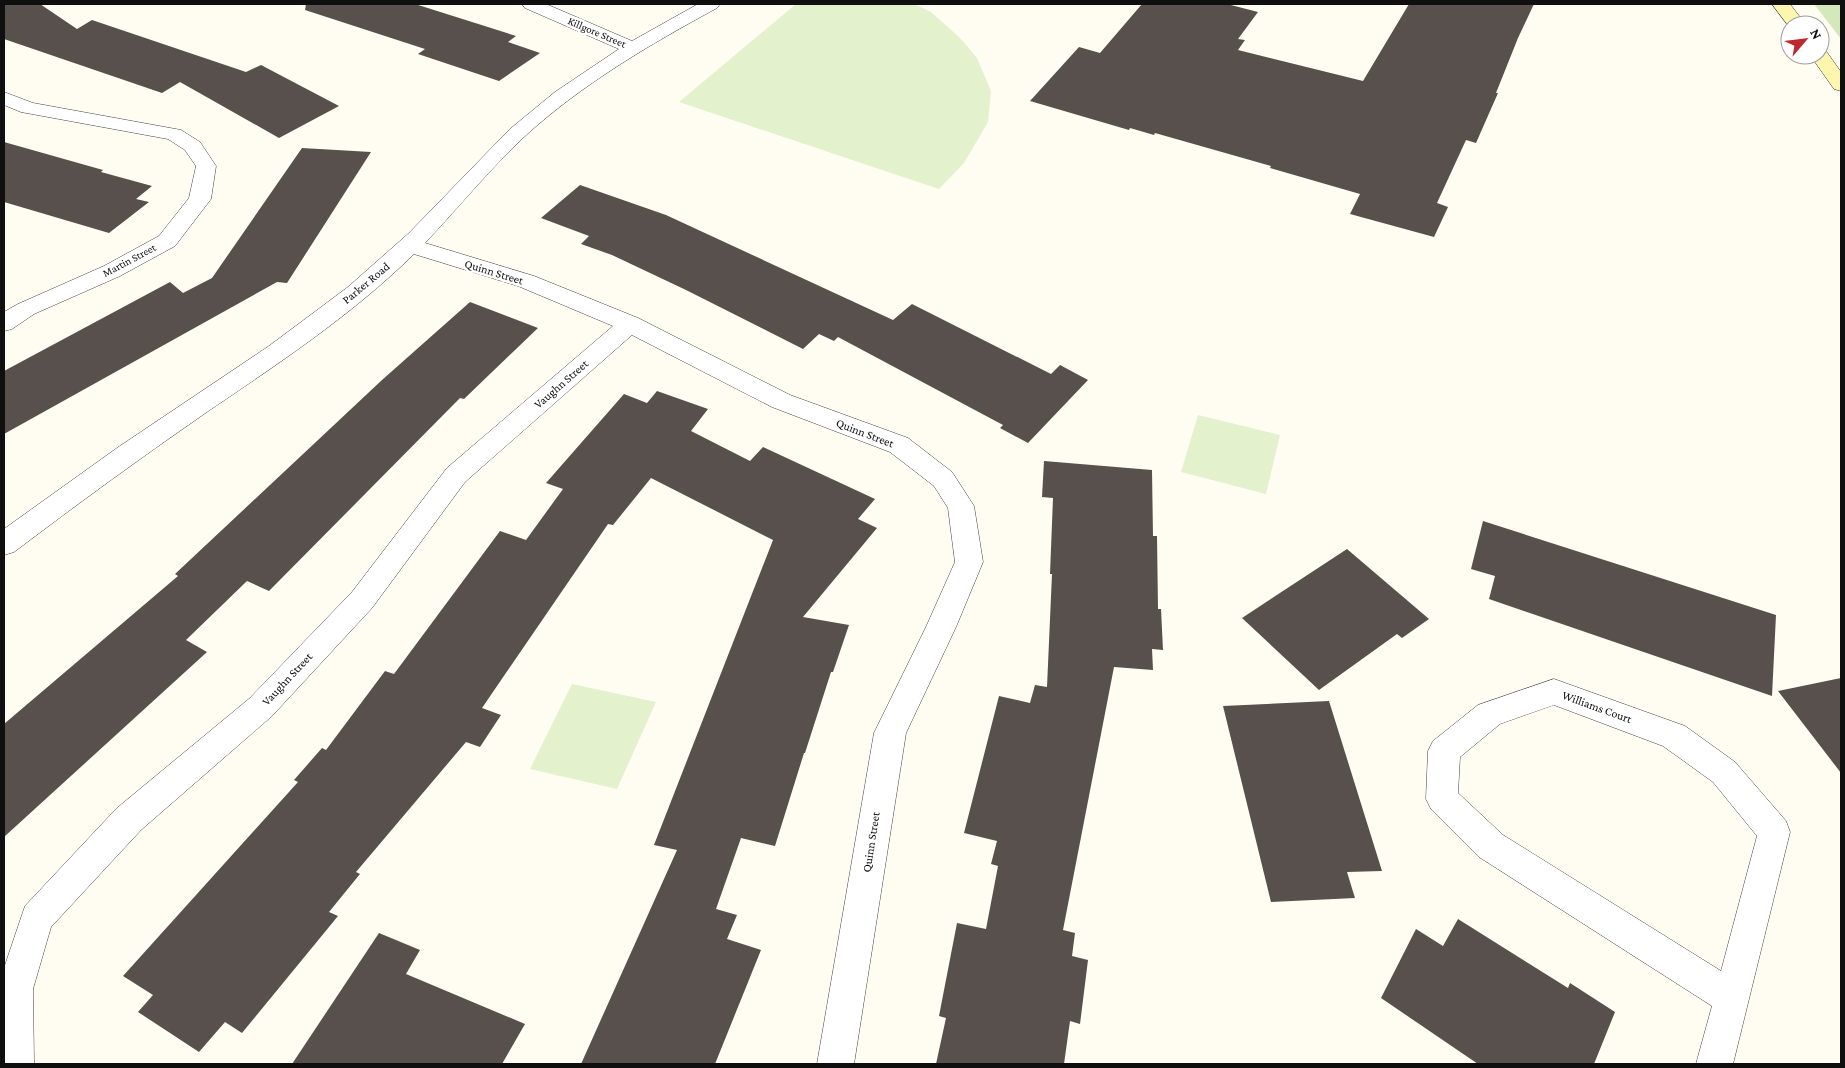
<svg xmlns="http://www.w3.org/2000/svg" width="1845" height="1068" font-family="'Crimson Pro',serif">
  <rect width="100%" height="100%" fill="#fffcf2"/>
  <polygon fill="#d3e9bb" points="1814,4 1841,4 1841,39"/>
  <g fill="#e4f1cd">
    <polygon points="796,4 914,4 931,12 960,38 977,58 991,91 988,122 964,163 939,189 679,102"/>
    <polygon points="1198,415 1280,435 1266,494 1181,472"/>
    <polygon points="572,684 656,702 617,789 530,769"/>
  </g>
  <g fill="#58504c">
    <polygon points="4,4 40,4 77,29 92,20 246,72 261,65 339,106 279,138 180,82 162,93 4,39"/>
    <polygon points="306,4 415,4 516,36 508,42 540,53 499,81 418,54 425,49 305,10"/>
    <polygon points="1142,4 1227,4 1258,12 1238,39 1245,40 1238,50 1363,81 1409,4 1534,4 1518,38 1496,93 1498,93 1476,143 1466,140 1437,203 1448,207 1434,237 1350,214 1360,194 1270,168 1271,166 1155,133 1154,135 1130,128 1129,130 1030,101 1079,47 1100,53"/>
    <polygon points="4,142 103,170 101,172 152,186 136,199 149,202 109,233 4,202"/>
    <polygon points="302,148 371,152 287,283 277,282 4,434 4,371 170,282 183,293 212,278"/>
    <polygon points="580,185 666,215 893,320 912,304 1051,374 1060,365 1088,380 1028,443 1000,428 1003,425 838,337 834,341 819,334 803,349 686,290 612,255 581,244 589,236 541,218"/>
    <polygon points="470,302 538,328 464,399 460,398 269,591 247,581 186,640 207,652 4,837 4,724 178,576 175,574 382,380"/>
    <polygon points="657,391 708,409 691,431 750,461 763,447 875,499 858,519 877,528 803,617 849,625 833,672 831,672 805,753 804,753 775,846 741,838 716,909 737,915 727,939 761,950 715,1064 581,1064 677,850 654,845 773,540 651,478 613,525 608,524 482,708 501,715 480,747 466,742 356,872 360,874 329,912 338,916 242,1033 225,1022 199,1052 138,1012 153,995 123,976 298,782 294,780 322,748 326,750 385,671 394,674 500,531 526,540 563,489 546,483 624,394 647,403"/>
    <polygon points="1044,461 1152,470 1153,536 1157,536 1158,609 1161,609 1163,650 1152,649 1153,670 1114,667 1063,930 1075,933 1072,956 1088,960 1080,1024 1070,1021 1064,1064 936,1064 946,1018 939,1016 957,923 986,929 998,866 991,864 997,841 964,833 999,696 1030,703 1035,685 1047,687 1052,574 1050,574 1053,498 1042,497"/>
    <polygon points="1483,521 1776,615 1772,696 1489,599 1495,576 1471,569"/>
    <polygon points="1347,549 1429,619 1402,638 1397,634 1319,690 1242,618"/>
    <polygon points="1841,678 1841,773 1778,691"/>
    <polygon points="1329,701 1382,871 1347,872 1355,898 1271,902 1223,706"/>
    <polygon points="1458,919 1568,988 1570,983 1615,1012 1594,1064 1478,1064 1381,998 1416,929 1443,946"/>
    <polygon points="379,933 420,950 406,974 525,1024 502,1064 292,1064"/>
  </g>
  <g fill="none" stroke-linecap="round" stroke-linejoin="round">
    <defs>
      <g id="minor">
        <path d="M 522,4 L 546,4 L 632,41 L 698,4 L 720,4 L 717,8 C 649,45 582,84 524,137 C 489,170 458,208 425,243 L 534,276 L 638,318 L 790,395 L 908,438 L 952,472 L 974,506 L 983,562 L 956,627 L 906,733 L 854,1064 L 817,1064 L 874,733 L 926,627 L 955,562 L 948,508 L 934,486 L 890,452 L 772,407 L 632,335 L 465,482 L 372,608 L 272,716 L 141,830 L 51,927 L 33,989 L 34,1064 L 4,1064 L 4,968 L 25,906 L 117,808 L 250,698 L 352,592 L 447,468 L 613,326 L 518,286 L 414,254 C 351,316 276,365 204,414 C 139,459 76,505 14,552 L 4,555 L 4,529 L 117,448 L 269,346 L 348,287 L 409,233 L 510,129 L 555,92 L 619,49 L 525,8 Z"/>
        <polygon points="4,92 33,103 181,130 200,142 216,166 211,199 175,246 120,276 34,314 12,329 4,331 4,312 18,304 104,266 159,236 189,198 196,166 185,150 168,139 21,112 4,105"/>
        <path d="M 1554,679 L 1685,726 L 1735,762 L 1786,821 L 1790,832 L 1733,1064 L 1696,1064 L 1712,1006 L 1479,857 L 1431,809 L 1426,799 L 1428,751 L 1433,741 L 1478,705 ZM 1554,705 L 1663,746 L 1713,782 L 1757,836 L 1721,971 L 1503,835 L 1458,793 L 1460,757 L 1500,724 Z"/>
      </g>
      <g id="secondary">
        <polygon points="1772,4 1790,4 1806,25 1790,25 1790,28"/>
        <polygon points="1820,50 1826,51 1841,72 1841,91 1834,89 1810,55 1820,55"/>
      </g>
    </defs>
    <use href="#minor" stroke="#424242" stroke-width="1"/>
    <use href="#secondary" stroke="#313131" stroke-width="1"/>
    <use href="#minor" fill="#fff" fill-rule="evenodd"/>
    <use href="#secondary" fill="#fef5ae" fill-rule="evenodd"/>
  </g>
  <g text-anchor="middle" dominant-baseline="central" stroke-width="5" stroke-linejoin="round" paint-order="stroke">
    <g font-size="11" fill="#0f0f0f" stroke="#fff">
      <text transform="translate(597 32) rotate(23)">Killgore Street</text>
      <text transform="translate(129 260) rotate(-28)">Martin Street</text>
    </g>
    <g font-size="12" fill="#0f0f0f" stroke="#fff">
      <text transform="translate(494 272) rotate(17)">Quinn Street</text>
      <text transform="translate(366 283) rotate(-40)">Parker Road</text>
      <text transform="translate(561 384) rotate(-41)">Vaughn Street</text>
      <text transform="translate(865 433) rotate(21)">Quinn Street</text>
      <text transform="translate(287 679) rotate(-47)">Vaughn Street</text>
      <text transform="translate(1597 707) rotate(20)">Williams Court</text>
      <text transform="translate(871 842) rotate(-81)">Quinn Street</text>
    </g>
  </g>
  <rect width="1845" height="1068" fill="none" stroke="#0f0f0f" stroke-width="10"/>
  <g transform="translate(1805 40) rotate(62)"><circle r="24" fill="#ffffff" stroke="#9f9f9f"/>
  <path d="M0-4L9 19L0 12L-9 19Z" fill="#be282f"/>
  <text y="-8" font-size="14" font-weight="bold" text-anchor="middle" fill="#0f0f0f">N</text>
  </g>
</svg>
